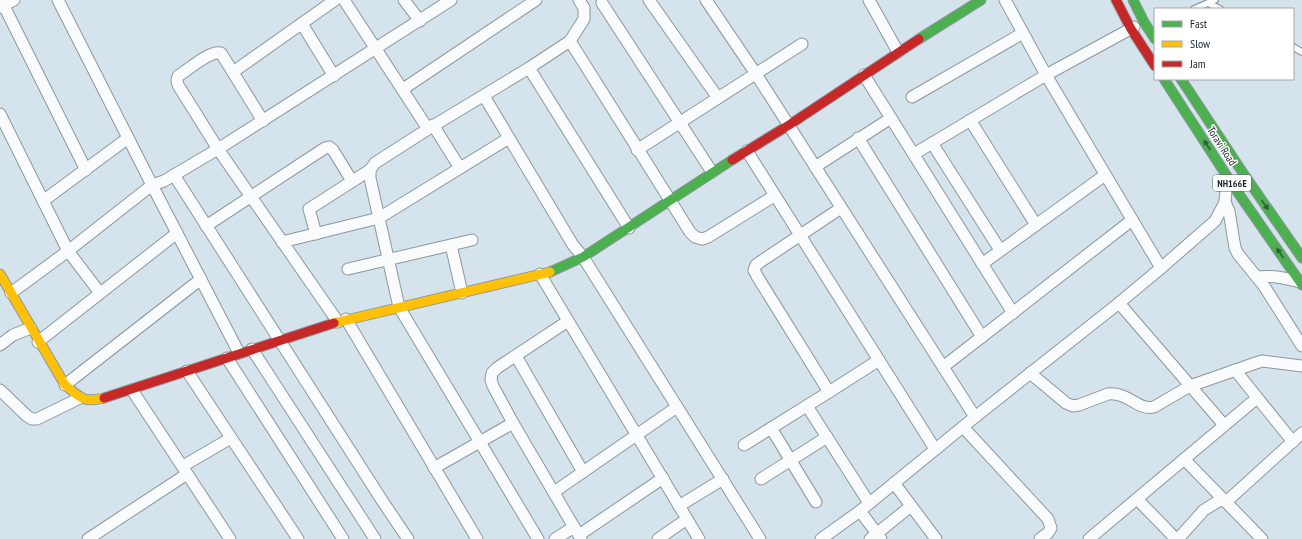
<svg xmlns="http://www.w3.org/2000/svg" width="1302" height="539" font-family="'PT Sans Narrow',sans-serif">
  <rect width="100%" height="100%" fill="#d4e3ec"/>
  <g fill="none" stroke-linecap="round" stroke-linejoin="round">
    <defs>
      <g id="lane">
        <polyline points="1208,3 1220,9"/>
        <polyline points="1194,9 1215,0"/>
        <polyline points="1293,47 1302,52"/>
      </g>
      <g id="street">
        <polyline points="1,0 86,170"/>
        <polyline points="58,0 152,185 239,353"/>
        <polyline points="344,0 428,129"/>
        <polyline points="404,0 420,21"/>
        <polyline points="649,0 718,98"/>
        <polyline points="706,0 756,74 975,417"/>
        <polyline points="869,0 898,52"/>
        <polyline points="1005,0 1046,75 1161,268"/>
        <polyline points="602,3 712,172"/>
        <polyline points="0,7 14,0"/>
        <polyline points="302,24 334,76"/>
        <polyline points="570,41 690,232 695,237 702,239 708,237 774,196"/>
        <polyline points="529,68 629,228"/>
        <polyline points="233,72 335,0"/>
        <polyline points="864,75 1013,313"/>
        <polyline points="403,89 536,0"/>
        <polyline points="484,96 573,245 583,257 760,539"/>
        <polyline points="912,97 1023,33"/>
        <polyline points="0,114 68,251 100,293"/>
        <polyline points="970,120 1036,225"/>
        <path d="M 263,121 L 221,53 C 210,50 188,70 178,76 L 177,80 L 178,85 L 218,149 L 338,322"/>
        <polyline points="433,125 460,168"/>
        <polyline points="858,138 982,337"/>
        <polyline points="932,143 1000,250"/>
        <polyline points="637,150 802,44"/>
        <polyline points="747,151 935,449"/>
        <polyline points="914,154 1046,75 1134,27"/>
        <polyline points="815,167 891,118"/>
        <polyline points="174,175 383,502 408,539"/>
        <polyline points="43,201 128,138"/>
        <polyline points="1225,202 1229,211 1235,248 1238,254 1264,286 1302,346"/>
        <polyline points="841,208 760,262 756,265 754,270 757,276 829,392 879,360"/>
        <polyline points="206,226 325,148 329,147 333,150 352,181"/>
        <polyline points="316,234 309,209 370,170"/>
        <polyline points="282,242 379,218 509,138"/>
        <polyline points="451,245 462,293"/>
        <polyline points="982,264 1105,175"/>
        <polyline points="348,269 472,240"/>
        <polyline points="540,274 699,539"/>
        <path d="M 1257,277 C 1272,275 1285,278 1300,282"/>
        <polyline points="11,293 68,251 152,185 164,181 218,149 451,0"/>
        <polyline points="1119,303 1224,425"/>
        <polyline points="346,319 477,539"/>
        <polyline points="568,321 497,368 492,373 491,380 493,386 513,423 581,539"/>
        <polyline points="38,342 177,233"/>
        <polyline points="0,345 13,335 31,328"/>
        <polyline points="252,349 375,539"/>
        <polyline points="516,356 583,472"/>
        <polyline points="227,358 343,539"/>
        <polyline points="943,367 1132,220"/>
        <polyline points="1235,370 1293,442"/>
        <polyline points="187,371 298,539"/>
        <path d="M 1030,373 L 1066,403 L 1073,406 L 1079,405 L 1108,394 C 1129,392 1138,411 1154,407 L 1190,386 L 1253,364 L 1262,361 L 1302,366"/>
        <polyline points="65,385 201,279"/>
        <polyline points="0,390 27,416 32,419 37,419 80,398"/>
        <polyline points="132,390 230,539"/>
        <polyline points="807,406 869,503"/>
        <polyline points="963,427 1048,519 1051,528 1048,533 1040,539"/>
        <polyline points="771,428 816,502"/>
        <polyline points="744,445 829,392"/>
        <polyline points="1184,459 1262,539"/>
        <polyline points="183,466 231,438"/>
        <polyline points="434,468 513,423"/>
        <polyline points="761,479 827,437"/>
        <polyline points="894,483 936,539"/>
        <polyline points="554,492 677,407"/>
        <polyline points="1137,499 1176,539"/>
        <polyline points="1226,502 1302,433"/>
        <polyline points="679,506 723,479"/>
        <polyline points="860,511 881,539"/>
        <polyline points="579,535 663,478"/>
        <polyline points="88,539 187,474"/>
        <polyline points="538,539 399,307 370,178 370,170 375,163 428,129 529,68 570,41 584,19 584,8 579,0"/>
        <polyline points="555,539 574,527"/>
        <polyline points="658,539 687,519"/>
        <polyline points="821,539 860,511 975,417 1119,303 1161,268 1215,221 1225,202 1226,189 1232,184"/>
        <polyline points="870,539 911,506"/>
        <polyline points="1089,539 1257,398"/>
        <polyline points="1178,539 1204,510 1222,499"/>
      </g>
      <g id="fast">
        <polyline points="1133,0 1144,22 1155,39"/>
        <polyline points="919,39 981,0"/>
        <polyline points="1164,79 1232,184 1302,285"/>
        <polyline points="1181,79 1243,173 1302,258"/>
        <polyline points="550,272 583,257 732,160"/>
      </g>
      <g id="slow">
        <path d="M 0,274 L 65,385 C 81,398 83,403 104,398"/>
        <polyline points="334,323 550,272"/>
      </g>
      <g id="jam">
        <polyline points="1116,0 1131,29 1155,66"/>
        <polyline points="732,160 789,125 919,39"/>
        <polyline points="104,398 334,323"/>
      </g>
    </defs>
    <use href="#lane" stroke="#8c989e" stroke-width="8"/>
    <use href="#street" stroke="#8c989e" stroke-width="13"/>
    <use href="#fast" stroke="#8c989e" stroke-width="11"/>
    <use href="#slow" stroke="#8c989e" stroke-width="11"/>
    <use href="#jam" stroke="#8c989e" stroke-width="11"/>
    <use href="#lane" stroke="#f9fbfc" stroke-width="5.5"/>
    <use href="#street" stroke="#f9fbfc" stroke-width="11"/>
    <use href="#fast" stroke="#4caf50" stroke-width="9"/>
    <use href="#slow" stroke="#ffc107" stroke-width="9"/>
    <use href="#jam" stroke="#c62828" stroke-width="9"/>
  </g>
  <defs><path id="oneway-solid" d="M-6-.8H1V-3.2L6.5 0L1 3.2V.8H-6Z"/></defs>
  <g fill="#2e5c3a">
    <use href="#oneway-solid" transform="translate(1207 145) rotate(-123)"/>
    <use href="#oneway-solid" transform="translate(1265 205) rotate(55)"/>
    <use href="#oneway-solid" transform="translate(1280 253) rotate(-124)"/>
  </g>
  <g text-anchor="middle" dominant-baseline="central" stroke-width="3" stroke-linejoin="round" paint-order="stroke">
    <rect fill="#fff" stroke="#5f666b" stroke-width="1" x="1213" y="175" width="38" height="16" rx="3"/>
    <g font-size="10" font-weight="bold" fill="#1a242b">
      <text x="1232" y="183">NH166E</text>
    </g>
    <g font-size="11" fill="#1a242b" stroke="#fff">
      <text transform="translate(1222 146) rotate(57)">Toravi Road</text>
    </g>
  </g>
  <rect x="1154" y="8" width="140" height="72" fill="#ffffff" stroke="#a3a7aa"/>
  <rect x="1162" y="21" width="20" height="6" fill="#4caf50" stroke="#a3a7aa"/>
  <text x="1190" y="28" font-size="12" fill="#1a242b">Fast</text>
  <rect x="1162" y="41" width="20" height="6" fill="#ffc107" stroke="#a3a7aa"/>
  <text x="1190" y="48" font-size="12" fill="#1a242b">Slow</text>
  <rect x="1162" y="61" width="20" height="6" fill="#c62828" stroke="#a3a7aa"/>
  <text x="1190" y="68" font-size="12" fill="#1a242b">Jam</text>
</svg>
